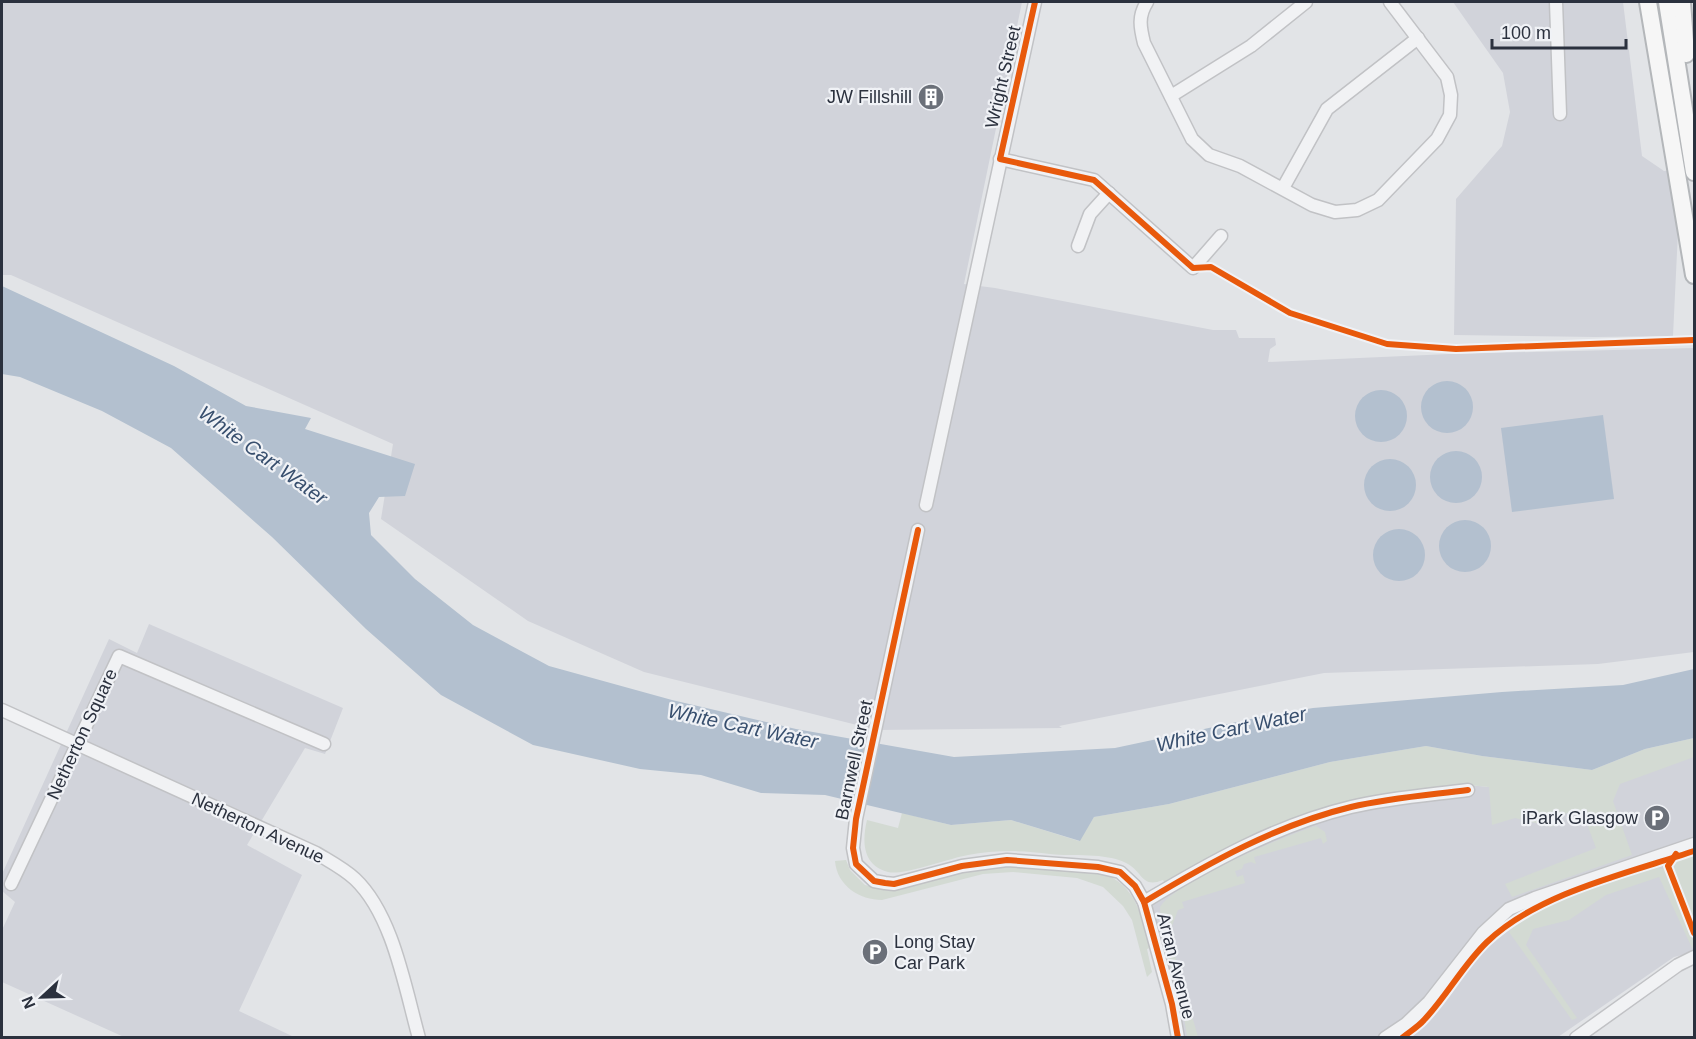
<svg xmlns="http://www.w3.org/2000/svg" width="1696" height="1039" font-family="Arial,sans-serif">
  <rect width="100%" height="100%" fill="#e2e4e7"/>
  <g fill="#d1d3da">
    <polygon points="2,2 1022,2 964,284 995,288 1213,330 1236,330 1239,338 1275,338 1276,345 1270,349 1268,362 1449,354 1694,348 1694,652 1598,664 1324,673 1059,726 1062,728 877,730 644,672 528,621 381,519 393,444 11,275 2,275"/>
    <polygon points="1453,2 1623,2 1642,156 1664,171 1681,169 1673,336 1595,337 1454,335 1456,199 1502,146 1510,112 1503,73"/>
    <polygon points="149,624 343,708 325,754 305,748 247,845 302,875 239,1011 294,1037 124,1037 2,982 2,930 15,902 2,891 2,874 109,639 137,653"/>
    <polygon points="1694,754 1694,952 1674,957 1558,1037 1182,1037 1146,895 1308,815 1469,785 1489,787"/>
  </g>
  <g fill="#d3dad3">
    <path d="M 1694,738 L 1694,757 L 1620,784 L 1613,801 L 1632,855 L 1512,897 L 1505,884 L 1596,848 L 1584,816 L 1566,813 L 1552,827 L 1515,818 L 1492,825 L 1489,787 L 1469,785 L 1345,804 L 1165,884 L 1163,880 C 1141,889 1143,871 1126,863 C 1104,852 1074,857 1050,854 C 1023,850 994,850 968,855 C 950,858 903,876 888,872 C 862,865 862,841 867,820 L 898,828 L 902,813 L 951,825 L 1011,820 L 1079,841 L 1094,817 L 1169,804 L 1330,762 L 1426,746 L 1482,756 L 1592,770 L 1645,749 Z"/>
    <path d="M 1316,826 L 1325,832 L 1327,841 L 1323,844 L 1321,838 L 1254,857 L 1256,864 L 1251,862 L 1244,864 L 1242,869 L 1235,871 L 1237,877 L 1243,875 L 1245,883 L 1182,902 L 1184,908 L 1178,910 L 1169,934 L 1198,1037 L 1187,1037 L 1184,1017 L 1162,938 L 1160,907 C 1176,881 1284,836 1316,826 Z"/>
    <polygon points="1694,856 1694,947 1692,948 1659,877 1606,895 1569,920 1533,929 1526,945 1577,1018 1572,1020 1509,932 1531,908 1594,885 1657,868 1672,870 1678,859"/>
    <path d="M 846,860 L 850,870 L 865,885 L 887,890 L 954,873 L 997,866 L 1019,866 L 1100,872 C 1138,886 1140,914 1150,948 L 1147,949 L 1152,972 L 1147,977 L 1132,920 L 1123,906 L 1103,887 L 1077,878 L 1013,872 L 983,874 L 882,900 C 860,900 837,886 835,861 Z"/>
  </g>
  <g fill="#b3c0cf">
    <polygon points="2,286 174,366 246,406 311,418 305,429 415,464 405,496 379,497 369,513 371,535 415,579 473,625 549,666 672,700 796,729 954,757 1115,748 1265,716 1313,708 1502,692 1623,685 1694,669 1694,738 1645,749 1592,770 1482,756 1426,746 1330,762 1169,804 1094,817 1080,841 1011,820 951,825 825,795 761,793 701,775 640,769 533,745 441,695 366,629 272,537 171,448 102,411 20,377 2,374"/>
    <circle cx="1447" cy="407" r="26"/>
    <circle cx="1381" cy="416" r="26"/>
    <polygon points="1603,415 1614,499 1512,512 1501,428"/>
    <circle cx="1456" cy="477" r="26"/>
    <circle cx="1390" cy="485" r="26"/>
    <circle cx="1465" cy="546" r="26"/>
    <circle cx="1399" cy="555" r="26"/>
  </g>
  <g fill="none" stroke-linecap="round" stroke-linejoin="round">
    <defs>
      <g id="minor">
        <path d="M 1147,2 C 1138,16 1140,27 1144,43 L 1192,139 L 1209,155 L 1240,166 L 1312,205 L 1335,212 L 1357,210 L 1378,200 L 1437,139 L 1450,115 L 1451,95 L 1447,77 L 1390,2"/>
        <polyline points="1556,2 1560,114"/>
        <polyline points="1171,96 1251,46 1306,2"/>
        <polyline points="1000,159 1094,180 1193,268 1221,236"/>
        <polyline points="1283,188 1327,109 1418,38"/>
        <polyline points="1078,246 1090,214 1109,193"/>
        <polyline points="926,505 1035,2"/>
        <polyline points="918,530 856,819 853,848 856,864 874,881 885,883 894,884 962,866 1007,860 1098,867 1120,872 1135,886 1144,902 1172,1004 1178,1038"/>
        <path d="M 2,710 L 316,853 C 329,861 343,868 355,879 C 393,915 405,988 419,1038"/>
        <polyline points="11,884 119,656 324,744"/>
        <path d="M 1144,902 C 1209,863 1276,825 1351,807 C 1389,798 1429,795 1468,790"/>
        <polyline points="1385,1038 1406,1024 1429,1002 1483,933 1509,909 1535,898 1694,844"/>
        <polyline points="1576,1038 1678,965 1694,957"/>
      </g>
      <g id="highway">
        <polyline points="1648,2 1694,275"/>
        <polyline points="1667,2 1694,172"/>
        <polyline points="1682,2 1686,54"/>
      </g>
    </defs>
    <use href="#minor" stroke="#c1c2c5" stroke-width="15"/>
    <use href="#highway" stroke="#b4b7ba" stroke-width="20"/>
    <use href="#minor" stroke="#f1f2f4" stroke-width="12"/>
    <use href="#highway" stroke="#f6f6f6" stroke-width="16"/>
    <defs>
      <g id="cycleway">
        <polyline points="1035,2 1000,159 1094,180 1193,268 1211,267 1290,313 1387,344 1456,349 1694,340"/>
        <polyline points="918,530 856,819 853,848 856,864 874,881 885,883 894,884 962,866 1007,860 1098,867 1120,872 1135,886 1144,902 1172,1004 1178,1038"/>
        <polyline points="1676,854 1668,866 1694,933"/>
        <path d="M 1144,902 C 1209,863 1276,825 1351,807 C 1389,798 1429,795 1468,790"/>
        <path d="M 1402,1038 C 1409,1032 1418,1027 1424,1020 C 1447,996 1463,965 1487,942 C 1538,893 1628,873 1694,851"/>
      </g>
    </defs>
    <use href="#cycleway" stroke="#f0f2f6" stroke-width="10"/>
    <use href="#cycleway" stroke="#e8590c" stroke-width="6"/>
  </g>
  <defs>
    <symbol id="building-disc" viewBox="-11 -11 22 22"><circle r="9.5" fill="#6b7079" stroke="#f0f2f6"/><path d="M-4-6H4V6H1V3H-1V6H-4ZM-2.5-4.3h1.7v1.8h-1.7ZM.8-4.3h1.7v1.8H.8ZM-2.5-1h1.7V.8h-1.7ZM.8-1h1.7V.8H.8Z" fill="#fff"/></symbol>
    <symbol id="parking-disc" viewBox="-11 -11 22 22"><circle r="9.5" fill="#6b7079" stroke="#f0f2f6"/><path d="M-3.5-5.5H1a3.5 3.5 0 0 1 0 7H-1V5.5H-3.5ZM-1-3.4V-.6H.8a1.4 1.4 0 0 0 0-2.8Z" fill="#fff"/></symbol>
  </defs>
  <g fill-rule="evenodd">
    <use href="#building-disc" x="916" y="82" width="30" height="30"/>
    <use href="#parking-disc" x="1642" y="803" width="30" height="30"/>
    <use href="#parking-disc" x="860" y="937" width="30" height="30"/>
  </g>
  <g text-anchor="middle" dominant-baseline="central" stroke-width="4.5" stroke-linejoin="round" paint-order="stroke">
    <g font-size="18" fill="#2b313e" stroke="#f0f2f6">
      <text transform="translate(1003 77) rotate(-77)">Wright Street</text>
      <text transform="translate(82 734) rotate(-65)">Netherton Square</text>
      <text transform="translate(854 760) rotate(-78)">Barnwell Street</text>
      <text transform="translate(258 828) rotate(25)">Netherton Avenue</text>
      <text transform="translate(1176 966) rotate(76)">Arran Avenue</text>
    </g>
    <g font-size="18" fill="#2b313e" stroke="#f0f2f6" text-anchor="end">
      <text x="912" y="97">JW Fillshill</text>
      <text x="1638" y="818">iPark Glasgow</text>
      <text x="894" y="942" text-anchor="start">Long Stay<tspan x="894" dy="21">Car Park</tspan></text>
    </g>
    <g font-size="20" font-style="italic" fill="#384f6e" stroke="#f0f2f6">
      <text transform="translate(263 455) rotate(36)">White Cart Water</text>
      <text transform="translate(743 726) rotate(12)">White Cart Water</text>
      <text transform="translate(1231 729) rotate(-12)">White Cart Water</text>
    </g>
  </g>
  <rect width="1696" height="1039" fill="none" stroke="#2b313e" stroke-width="6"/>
  <g transform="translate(42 997) rotate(248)" stroke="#f0f2f6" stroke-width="4.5" paint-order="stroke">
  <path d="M0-4.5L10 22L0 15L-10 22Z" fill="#2b313e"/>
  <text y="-9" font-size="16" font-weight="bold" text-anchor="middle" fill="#2b313e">N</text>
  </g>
  <path d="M1492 39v9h134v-9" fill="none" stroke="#2b313e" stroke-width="3"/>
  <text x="1501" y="39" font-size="18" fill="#2b313e" stroke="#f0f2f6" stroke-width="4.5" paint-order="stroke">100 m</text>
</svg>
